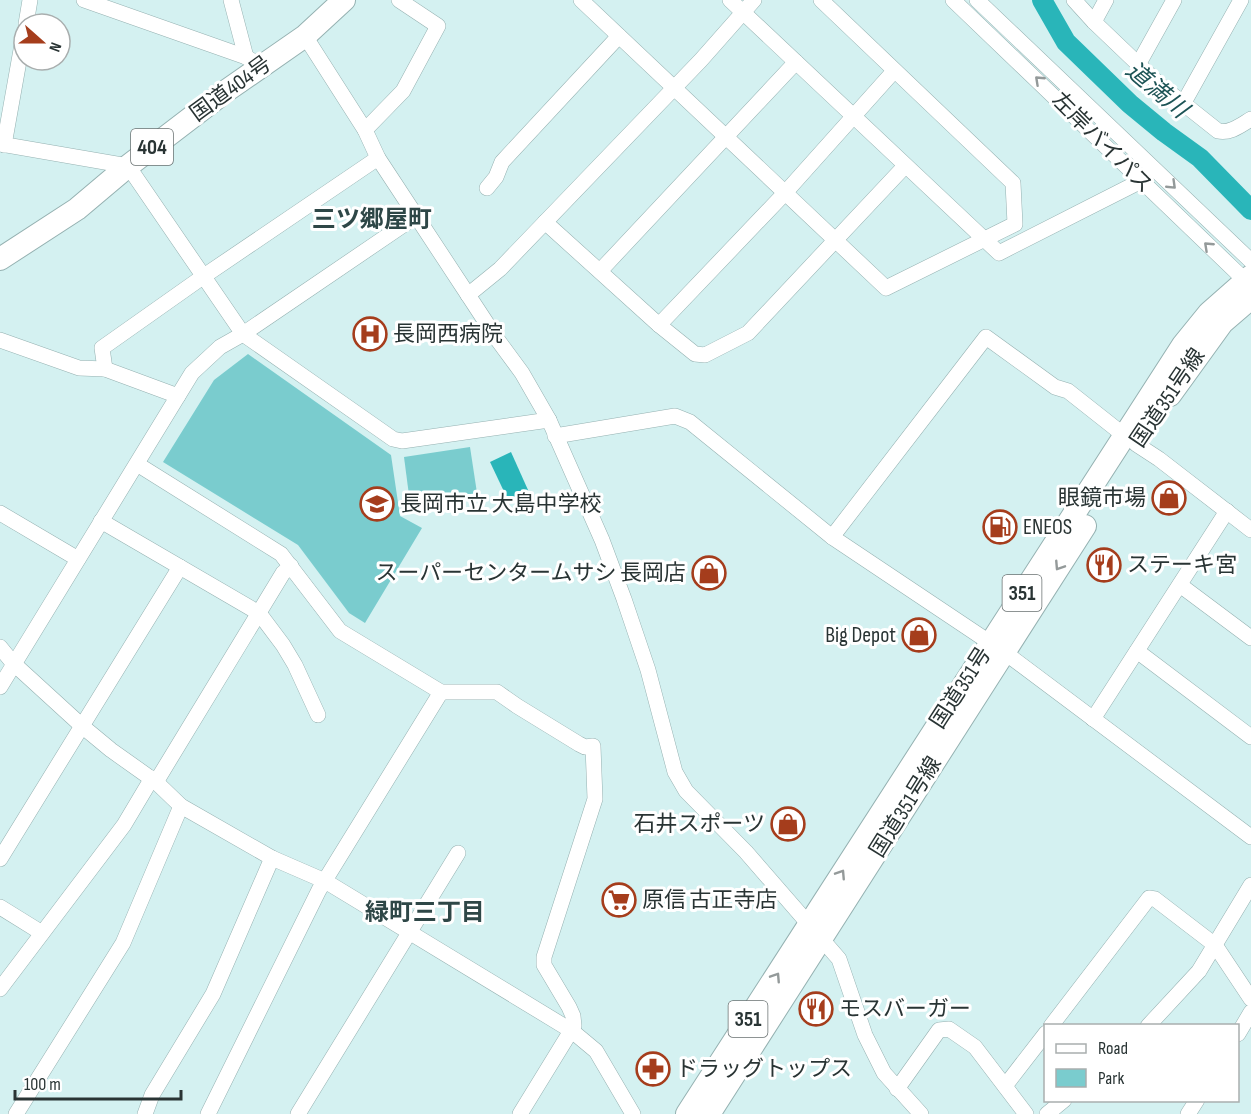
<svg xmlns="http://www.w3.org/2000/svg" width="1251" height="1114" font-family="'Sofia Sans Condensed','Noto Sans JP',sans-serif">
  <rect width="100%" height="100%" fill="#d4f1f1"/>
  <g fill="#7accce">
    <polygon points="248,354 391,455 400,516 422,528 365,623 349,613 298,545 163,462 214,380"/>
    <polygon points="470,447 477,493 410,503 404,457"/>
  </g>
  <polygon fill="#29b5b9" points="511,452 528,490 508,500 490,462"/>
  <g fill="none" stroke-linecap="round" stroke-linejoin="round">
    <polyline stroke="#29b5b9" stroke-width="20" points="1042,0 1066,42 1130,104 1164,132 1200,158 1251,210"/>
    <defs>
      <g id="minor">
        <polyline points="84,0 246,57 261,66"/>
        <polyline points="231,0 246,57"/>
        <polyline points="581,0 886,288 1015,224 1013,183 821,0"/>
        <polyline points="730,0 999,253 1135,184"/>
        <polyline points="953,0 1251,286"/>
        <polyline points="977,0 1251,261"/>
        <path d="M 1074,0 L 1094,22 L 1160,85 L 1218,131 C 1230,134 1241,125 1251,119"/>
        <polyline points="1094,22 1106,0"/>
        <polyline points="26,24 30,0"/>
        <polyline points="305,36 365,130 378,158 497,339 522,373 549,420 602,540 624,599 648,670 675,772 686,791 746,852 839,959 865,1035 884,1073 921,1114"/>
        <polyline points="1139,63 1174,0"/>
        <polyline points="1183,104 1241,0"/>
        <polyline points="365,130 403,91 438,26 399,0"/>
        <polyline points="0,144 128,166 243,334 393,439 402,441 549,420"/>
        <polyline points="4,145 24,33"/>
        <polyline points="487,188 496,177 502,162 619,36"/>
        <polyline points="545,222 659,325 695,354 705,355 748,333 905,166"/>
        <polyline points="600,271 796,62"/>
        <polyline points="468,295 500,269 701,60 754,0"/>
        <polyline points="659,325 784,194 894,71"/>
        <polyline points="0,340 79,368 105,369 178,396"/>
        <polyline points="105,369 102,348 204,276 378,158"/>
        <polyline points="555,436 675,416 690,422 832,537 1004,652 1251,837"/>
        <polyline points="1136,444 1159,459 1251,530"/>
        <polyline points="137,464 281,554 340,631 441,692 497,692 517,706 579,744 585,747 593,746 595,799 544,957 544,965 569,1007 573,1016 574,1026 520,1114"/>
        <polyline points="0,513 78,559"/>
        <polyline points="101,521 259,613 283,645 295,665 318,715"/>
        <polyline points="832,537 986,337 1055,387 1068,391 1125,436"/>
        <polyline points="1180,585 1251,638"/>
        <polyline points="0,647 13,663 82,726 111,750 156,782 181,806 272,858 325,881 572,1031 596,1051 633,1114"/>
        <polyline points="1137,651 1251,737"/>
        <polyline points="0,687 192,373 220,347 243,334 415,217"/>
        <polyline points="1093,719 1227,511"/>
        <polyline points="156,782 283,573 291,566"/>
        <polyline points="0,859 180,567"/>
        <polyline points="0,907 42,933"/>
        <polyline points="0,989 124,825 152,778"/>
        <polyline points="1051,1026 1149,898 1155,899 1215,945 1251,999"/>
        <polyline points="1148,1026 1199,971 1251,885"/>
        <polyline points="1238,1034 1251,1012"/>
        <polyline points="1005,1086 1046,1033"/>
        <polyline points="897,1089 939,1030 949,1029 975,1047 1026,1114"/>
        <polyline points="16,1114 123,943 181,806"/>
        <polyline points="145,1114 152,1095 213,994 272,858"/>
        <polyline points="208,1114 319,890 441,692"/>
        <polyline points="298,1114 458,853"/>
        <polyline points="1047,1114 1064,1100"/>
        <polyline points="1188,1114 1197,1100"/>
      </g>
      <g id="highway">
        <polyline points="0,259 77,209 128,166 226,91 305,36 344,0"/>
        <polyline points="1170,395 1222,323 1251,298"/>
        <polyline points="687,1114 1183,345 1209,313 1251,276"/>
        <polyline points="709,1114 1085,526"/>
      </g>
    </defs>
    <use href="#minor" stroke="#95b1b1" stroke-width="16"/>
    <use href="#highway" stroke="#95b1b1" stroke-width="24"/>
    <use href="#minor" stroke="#fff" stroke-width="15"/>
    <use href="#highway" stroke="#fff" stroke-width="22"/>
  </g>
  <defs><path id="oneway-chevron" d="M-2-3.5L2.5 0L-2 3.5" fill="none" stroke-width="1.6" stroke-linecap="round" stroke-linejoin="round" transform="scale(1.5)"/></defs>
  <g stroke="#949a9a">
    <use href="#oneway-chevron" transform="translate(1039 80) rotate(-137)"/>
    <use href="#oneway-chevron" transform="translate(1172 185) rotate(44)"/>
    <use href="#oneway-chevron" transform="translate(1208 246) rotate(-137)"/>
    <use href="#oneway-chevron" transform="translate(1059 566) rotate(123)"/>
    <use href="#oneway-chevron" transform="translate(841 874) rotate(-57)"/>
    <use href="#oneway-chevron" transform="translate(776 977) rotate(-57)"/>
  </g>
  <defs>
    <symbol id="hospital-ring" viewBox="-11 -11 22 22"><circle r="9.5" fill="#fff" stroke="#a53d1c" stroke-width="1.5"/><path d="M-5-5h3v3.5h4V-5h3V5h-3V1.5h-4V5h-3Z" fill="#a53d1c"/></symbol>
    <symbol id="shop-ring" viewBox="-11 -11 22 22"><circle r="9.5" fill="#fff" stroke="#a53d1c" stroke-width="1.5"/><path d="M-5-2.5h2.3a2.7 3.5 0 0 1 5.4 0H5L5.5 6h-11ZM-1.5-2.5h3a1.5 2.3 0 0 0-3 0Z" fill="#a53d1c"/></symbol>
    <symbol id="school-ring" viewBox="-11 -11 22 22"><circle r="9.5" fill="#fff" stroke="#a53d1c" stroke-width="1.5"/><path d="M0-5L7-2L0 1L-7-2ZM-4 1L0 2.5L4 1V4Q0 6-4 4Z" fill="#a53d1c"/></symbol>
    <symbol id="fuel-ring" viewBox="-11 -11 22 22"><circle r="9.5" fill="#fff" stroke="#a53d1c" stroke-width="1.5"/><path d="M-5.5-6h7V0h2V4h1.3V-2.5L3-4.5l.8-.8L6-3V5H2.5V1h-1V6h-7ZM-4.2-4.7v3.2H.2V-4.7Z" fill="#a53d1c"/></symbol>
    <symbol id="restaurant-ring" viewBox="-11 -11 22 22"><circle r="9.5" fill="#fff" stroke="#a53d1c" stroke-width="1.5"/><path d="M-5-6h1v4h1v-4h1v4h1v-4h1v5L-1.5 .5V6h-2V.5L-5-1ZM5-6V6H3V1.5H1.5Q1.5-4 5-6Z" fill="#a53d1c"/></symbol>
    <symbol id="supermarket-ring" viewBox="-11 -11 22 22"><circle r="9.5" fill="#fff" stroke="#a53d1c" stroke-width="1.5"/><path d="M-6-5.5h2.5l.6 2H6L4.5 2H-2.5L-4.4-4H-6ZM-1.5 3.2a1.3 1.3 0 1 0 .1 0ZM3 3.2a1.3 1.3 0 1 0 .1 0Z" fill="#a53d1c"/></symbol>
    <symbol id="pharmacy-ring" viewBox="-11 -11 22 22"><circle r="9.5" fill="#fff" stroke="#a53d1c" stroke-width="1.5"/><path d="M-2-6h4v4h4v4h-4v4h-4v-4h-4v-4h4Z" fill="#a53d1c"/></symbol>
  </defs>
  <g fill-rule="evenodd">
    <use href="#hospital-ring" x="351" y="315" width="38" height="38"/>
    <use href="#shop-ring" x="1150" y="479" width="38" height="38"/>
    <use href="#school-ring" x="358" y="485" width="38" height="38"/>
    <use href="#fuel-ring" x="981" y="508" width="38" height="38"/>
    <use href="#restaurant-ring" x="1085" y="546" width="38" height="38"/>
    <use href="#shop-ring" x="690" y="554" width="38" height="38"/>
    <use href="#shop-ring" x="900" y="616" width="38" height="38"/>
    <use href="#shop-ring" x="769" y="805" width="38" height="38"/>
    <use href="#supermarket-ring" x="600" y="881" width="38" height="38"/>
    <use href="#restaurant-ring" x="797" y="990" width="38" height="38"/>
    <use href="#pharmacy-ring" x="634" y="1050" width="38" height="38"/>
  </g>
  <g text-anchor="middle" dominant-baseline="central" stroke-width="6" stroke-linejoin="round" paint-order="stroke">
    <g fill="#fff" stroke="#697171" stroke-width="1.5">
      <rect x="131" y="129" width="42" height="36" rx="4.5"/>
      <rect x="1002.5" y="575" width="39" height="36" rx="4.5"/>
      <rect x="728.5" y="1001" width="39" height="36" rx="4.5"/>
    </g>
    <g font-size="21" font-weight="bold" fill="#293434">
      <text x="152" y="147">404</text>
      <text x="1022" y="593">351</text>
      <text x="748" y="1019">351</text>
    </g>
    <g font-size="22" fill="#293434" stroke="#fff">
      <text transform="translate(231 89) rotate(-36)">国道404号</text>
      <text transform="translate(1102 143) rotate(45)">左岸バイパス</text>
      <text transform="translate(1168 398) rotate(-56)">国道351号線</text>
      <text transform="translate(961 688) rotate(-57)">国道351号</text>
      <text transform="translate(906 807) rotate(-58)">国道351号線</text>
    </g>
    <g font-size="22" fill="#293434" stroke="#fff" text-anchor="start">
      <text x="393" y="334">長岡西病院</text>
      <text x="1146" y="498" text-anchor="end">眼鏡市場</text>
      <text x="400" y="504">長岡市立 大島中学校</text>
      <text x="1023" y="527">ENEOS</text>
      <text x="1127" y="565">ステーキ宮</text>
      <text x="686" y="573" text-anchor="end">スーパーセンタームサシ 長岡店</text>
      <text x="896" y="635" text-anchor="end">Big Depot</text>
      <text x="765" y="824" text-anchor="end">石井スポーツ</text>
      <text x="642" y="900">原信 古正寺店</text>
      <text x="839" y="1009">モスバーガー</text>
      <text x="676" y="1069">ドラッグトップス</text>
    </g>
    <g font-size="24" font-style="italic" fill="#1d5456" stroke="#fff">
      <text transform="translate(1157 90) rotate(40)">道満川</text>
    </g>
    <g font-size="24" font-weight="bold" fill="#2e4747" stroke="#fff">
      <text x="372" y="219">三ツ郷屋町</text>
      <text x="425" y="912">緑町三丁目</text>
    </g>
  </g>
  <rect x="1044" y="1024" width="195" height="78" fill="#ffffff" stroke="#a9aeae" stroke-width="1.5"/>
  <rect x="1056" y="1044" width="30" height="9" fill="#ffffff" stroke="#a9aeae" stroke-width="1.5"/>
  <text x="1098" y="1054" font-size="18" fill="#293434">Road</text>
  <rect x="1056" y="1069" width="30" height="18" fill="#7accce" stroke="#a9aeae" stroke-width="1.5"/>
  <text x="1098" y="1084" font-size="18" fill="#293434">Park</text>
  <g transform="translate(42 42) rotate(111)"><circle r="28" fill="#ffffff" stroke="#a9aeae" stroke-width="1.5"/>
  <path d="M0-4.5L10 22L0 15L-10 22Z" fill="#a53d1c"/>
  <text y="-9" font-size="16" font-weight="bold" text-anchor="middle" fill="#293434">N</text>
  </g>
  <path d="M15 1090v9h166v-9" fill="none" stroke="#293434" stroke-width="3"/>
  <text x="24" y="1090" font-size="18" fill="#293434" stroke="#ffffff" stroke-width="4.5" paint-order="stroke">100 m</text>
</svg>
